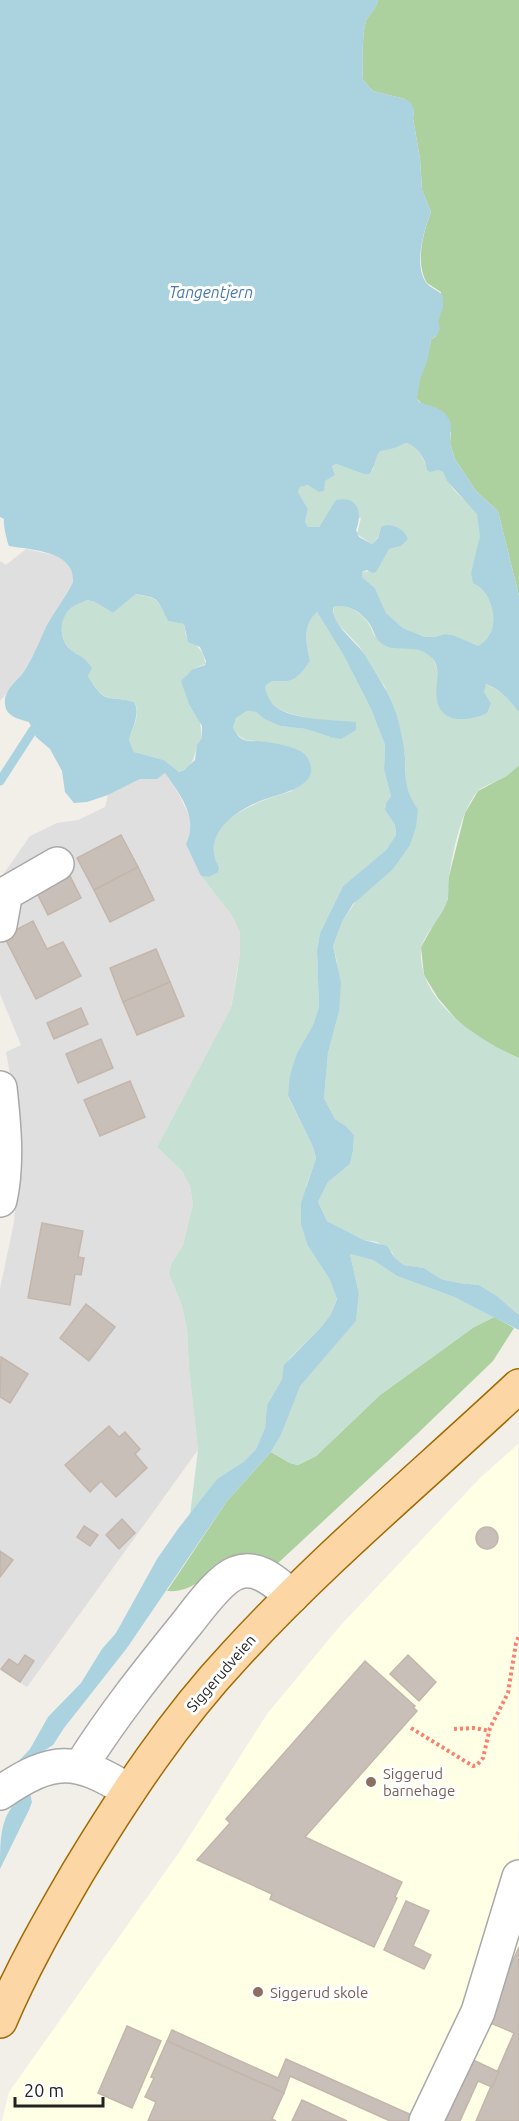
<svg xmlns="http://www.w3.org/2000/svg" width="519" height="2121" font-family="Ubuntu,sans-serif">
  <rect width="100%" height="100%" fill="#f2efe9"/>
  <g fill="#e0dfdf">
    <polygon points="26,549 54,555 66,562 73,574 73,582 46,628 41,641 23,673 0,701 0,561 6,565"/>
    <polygon points="165,773 178,793 190,817 191,830 189,837 201,876 231,914 240,932 240,952 231,1008 157,1147 182,1171 190,1186 193,1204 183,1245 171,1264 169,1274 181,1303 187,1328 189,1369 198,1450 27,1687 0,1670 0,1289 14,1222 18,1177 17,1111 6,1052 21,1045 0,994 0,879 30,836 57,823 78,820 105,807 108,795 140,779 156,779"/>
  </g>
  <polygon fill="#ffffe5" points="518,1444 519,2121 2,2121 9,2092 180,1851 267,1714 340,1626 480,1478"/>
  <g fill="#add19e">
    <path d="M 378,0 L 519,0 L 519,596 L 498,511 L 476,491 L 455,459 L 450,443 L 451,432 L 417,399 C 416,379 428,359 431,340 L 436,336 L 441,292 L 427,283 C 415,263 423,233 431,212 L 422,190 L 420,159 L 413,118 L 414,110 L 405,99 L 373,91 L 363,80 C 362,68 362,33 366,21 C 370,13 376,9 378,0 Z"/>
    <polygon points="519,765 519,1058 496,1048 461,1025 438,998 424,975 421,947 448,899 448,880 465,813 478,791 506,776"/>
    <path d="M 494,1317 L 514,1328 L 493,1361 L 416,1435 L 277,1564 L 225,1561 C 206,1576 192,1593 167,1591 L 227,1501 L 271,1452 L 290,1463 L 298,1465 L 316,1456 L 380,1395 L 474,1327 Z"/>
  </g>
  <g fill="#c6e0d4">
    <path d="M 406,443 C 417,446 422,456 426,465 L 443,472 C 449,486 459,496 470,505 C 489,521 477,553 471,573 C 473,577 475,582 478,585 C 480,588 484,589 486,591 C 498,607 496,637 479,647 L 453,635 L 445,634 L 435,637 L 425,637 L 403,628 L 386,613 L 375,588 L 362,577 L 362,572 L 370,571 L 389,549 L 401,546 L 381,527 L 378,537 L 372,544 L 357,534 L 361,518 L 327,515 L 319,527 L 308,527 L 305,522 L 308,509 L 298,492 L 300,487 L 324,481 L 335,475 L 332,466 L 336,464 L 364,474 L 373,470 L 376,455 L 380,450 L 395,448 Z"/>
    <path d="M 136,594 C 161,599 157,600 168,621 L 184,624 L 186,636 C 195,644 205,651 205,664 L 193,669 L 202,738 C 191,752 199,764 179,772 L 164,760 L 134,752 L 129,740 C 132,728 142,713 134,702 C 105,694 106,705 88,676 L 91,667 C 83,654 79,657 70,649 C 59,639 59,619 70,609 C 74,605 82,603 87,600 L 95,602 L 113,613 Z"/>
    <path d="M 340,605 C 352,607 364,615 370,626 C 372,629 372,632 374,635 C 377,639 385,641 390,644 C 404,651 428,644 435,663 C 440,674 437,689 437,700 L 491,703 L 484,692 L 485,684 C 497,688 514,700 519,712 C 519,719 519,754 519,765 C 515,769 510,774 505,777 C 497,782 483,785 477,792 C 461,811 452,854 449,878 C 448,884 449,891 448,897 C 446,914 423,934 421,949 C 417,1001 478,1040 519,1058 L 519,1315 L 497,1296 L 479,1285 L 459,1283 L 441,1279 L 424,1268 L 404,1265 L 395,1258 L 392,1252 L 377,1242 L 364,1240 L 327,1221 L 318,1202 L 328,1182 L 350,1164 L 353,1151 L 354,1135 L 346,1126 L 335,1119 L 324,1098 L 328,1053 L 339,1012 L 337,962 L 333,946 L 342,922 L 418,809 L 410,798 L 406,786 L 405,754 L 385,687 L 359,646 L 335,621 L 333,607 Z"/>
    <path d="M 317,612 L 344,656 L 371,709 L 385,745 L 384,770 L 391,796 L 386,803 L 385,810 L 395,825 L 396,835 L 386,850 L 343,886 L 320,933 L 317,951 L 319,1007 L 313,1025 L 297,1053 L 288,1097 L 313,1147 L 316,1158 L 306,1187 L 308,1246 L 330,1280 L 337,1298 L 331,1314 L 322,1326 L 289,1359 L 282,1379 L 267,1405 L 265,1428 L 256,1449 L 243,1462 L 217,1479 L 190,1515 L 198,1450 L 189,1369 L 187,1328 L 181,1303 L 169,1274 L 171,1264 L 183,1245 L 193,1204 L 190,1186 L 182,1171 L 157,1147 L 231,1008 L 237,974 L 240,952 L 240,932 L 231,914 L 201,876 L 209,877 L 219,867 C 192,823 261,800 292,791 L 262,741 C 247,741 241,741 233,728 L 236,718 L 247,711 L 256,712 L 264,719 L 280,726 L 306,729 L 330,737 L 351,722 C 335,723 289,717 276,707 C 270,702 267,695 265,687 C 272,677 279,683 288,681 C 298,679 305,669 310,661 C 306,643 302,626 317,612 Z"/>
    <polygon points="350,1254 373,1260 397,1276 454,1297 494,1317 474,1327 380,1395 316,1456 298,1465 290,1463 271,1452 281,1435 299,1386 356,1321 359,1294"/>
  </g>
  <g fill="#aad3df" fill-rule="evenodd">
    <path d="M 0,0 L 378,0 C 376,10 370,13 366,21 C 362,33 362,68 363,80 L 373,91 L 405,99 L 411,103 L 414,110 L 413,118 L 420,159 L 422,190 L 431,212 C 424,230 414,263 425,281 C 429,288 439,290 443,296 L 443,307 L 438,321 L 440,328 L 438,334 L 431,340 L 428,358 L 420,380 L 417,399 L 419,402 L 437,408 L 445,413 L 451,423 L 450,443 L 455,459 L 476,491 L 498,511 L 519,596 L 519,712 C 510,700 500,689 486,684 L 484,692 L 491,703 L 487,713 C 470,721 441,725 437,700 C 434,687 442,670 433,659 C 417,641 396,655 381,643 C 374,637 374,630 369,623 C 361,612 347,603 333,607 C 332,626 355,640 365,655 C 377,675 390,694 397,716 C 400,729 404,744 405,757 C 406,779 404,790 418,809 L 416,827 L 410,845 L 393,869 L 353,904 L 342,922 L 333,946 L 341,983 L 339,1012 L 328,1053 L 324,1098 L 335,1119 L 346,1126 L 354,1135 L 353,1151 L 350,1164 L 328,1182 L 318,1202 L 327,1221 L 364,1240 L 387,1246 L 395,1258 L 404,1265 L 424,1268 L 441,1279 L 459,1283 L 479,1285 L 497,1296 L 519,1315 L 519,1330 L 454,1297 L 397,1276 L 373,1260 L 350,1254 L 359,1294 L 356,1321 L 300,1386 L 281,1435 L 271,1452 L 227,1501 L 127,1648 L 64,1728 L 53,1745 L 25,1763 L 14,1766 L 30,1749 L 48,1717 L 81,1683 L 102,1649 L 116,1633 L 157,1559 L 178,1529 L 217,1479 L 243,1462 L 256,1449 L 265,1428 L 267,1405 L 282,1379 L 284,1365 L 322,1326 L 331,1314 L 337,1299 L 330,1280 L 308,1246 L 301,1224 L 301,1203 L 316,1158 L 313,1147 L 288,1096 L 290,1075 L 297,1053 L 313,1025 L 319,1007 L 317,951 L 320,933 L 343,886 L 386,850 L 396,835 L 395,825 L 385,810 L 386,803 L 391,796 L 384,770 L 385,745 L 371,709 L 344,656 L 317,612 C 302,626 306,643 310,661 C 305,669 298,679 288,681 C 279,683 272,677 265,687 C 267,695 270,702 276,707 C 292,720 336,720 356,722 L 356,730 L 341,739 L 330,737 L 306,729 L 280,726 L 264,719 L 256,712 L 247,711 L 236,718 L 233,728 C 236,732 238,737 242,739 C 247,742 254,741 260,741 C 272,743 300,746 307,757 C 326,788 275,794 258,802 C 232,813 201,837 219,867 L 218,872 L 209,877 L 201,876 L 186,844 C 199,817 180,795 165,773 L 157,779 L 140,779 L 108,795 L 87,802 L 74,803 L 65,792 L 62,771 L 50,749 L 36,737 L 29,722 C 19,719 6,717 5,704 C 3,691 16,682 23,673 C 33,658 39,642 46,627 C 54,612 65,598 73,582 C 75,551 32,550 9,546 C 7,542 3,524 4,519 L 0,517 ZM 406,443 C 417,446 426,459 427,470 L 430,472 L 438,470 L 443,472 L 447,481 L 477,514 L 480,536 L 471,573 L 473,583 C 496,593 502,634 478,646 L 453,635 L 445,634 L 435,637 L 425,637 L 403,628 L 386,613 L 375,588 L 362,577 L 362,572 L 367,570 L 373,573 L 376,572 L 389,549 L 401,546 L 408,539 C 404,528 391,522 381,527 L 378,538 L 372,544 L 359,537 L 356,530 C 363,513 358,495 336,500 L 319,527 L 308,527 L 305,522 L 308,509 L 298,492 L 300,487 L 308,485 L 319,492 L 324,491 L 325,481 L 335,475 L 332,466 L 336,464 L 364,474 L 369,474 C 376,467 374,458 380,451 L 395,448 ZM 136,594 C 161,598 157,600 168,621 L 184,624 L 188,642 L 200,647 L 206,661 L 205,665 L 193,669 L 181,681 L 189,704 L 202,726 L 202,738 L 197,745 L 195,760 L 184,770 L 179,772 L 164,760 L 134,752 L 129,740 C 132,728 141,713 134,702 C 105,694 106,706 88,676 L 92,668 C 83,654 79,657 70,649 C 59,639 59,620 70,609 C 74,605 82,603 87,600 L 95,602 L 113,613 Z"/>
    <path d="M 29,1789 L 32,1802 L 29,1810 L 0,1869 C 0,1832 0,1813 29,1789 Z"/>
  </g>
  <g fill="none" stroke-linecap="round" stroke-linejoin="round">
    <polyline stroke="#aad3df" stroke-width="9" points="0,781 33,730"/>
  </g>
  <g fill="#c7bfb8" stroke="#c4b6ab" stroke-width="1.5">
    <polygon points="121,835 138,867 94,890 77,858"/>
    <polygon points="138,867 154,900 110,922 94,890"/>
    <polygon points="67,870 81,898 48,915 34,887"/>
    <polygon points="33,921 47,949 63,942 81,976 36,999 4,936"/>
    <polygon points="156,949 170,982 123,1002 110,968"/>
    <polygon points="170,982 184,1016 137,1035 123,1002"/>
    <polygon points="81,1008 88,1024 54,1039 47,1023"/>
    <polygon points="101,1039 113,1068 78,1083 66,1054"/>
    <polygon points="130,1081 145,1117 100,1136 84,1100"/>
    <polygon points="42,1223 83,1231 78,1257 84,1258 81,1275 75,1274 70,1305 28,1298"/>
    <polygon points="86,1304 115,1327 89,1361 60,1338"/>
    <polygon points="1,1357 28,1374 10,1403 0,1397"/>
    <polygon points="109,1426 119,1437 125,1432 140,1449 135,1454 147,1468 116,1497 101,1481 90,1492 65,1465"/>
    <polygon points="122,1519 135,1533 119,1549 106,1535"/>
    <polygon points="84,1526 98,1535 90,1546 77,1537"/>
    <circle cx="487" cy="1538" r="11"/>
    <polygon points="0,1551 13,1560 0,1577"/>
    <polygon points="25,1655 34,1661 20,1682 1,1669 9,1659 18,1665"/>
    <polygon points="408,1655 436,1682 419,1701 390,1674"/>
    <polygon points="365,1661 415,1706 413,1707 417,1711 305,1837 402,1882 395,1897 397,1898 374,1947 270,1899 272,1894 197,1860 230,1823 226,1819"/>
    <polygon points="406,1901 429,1911 413,1946 431,1955 424,1969 384,1950"/>
    <polygon points="519,1947 519,2121 476,2121 514,2033 486,2021"/>
    <polygon points="127,2026 161,2041 132,2108 98,2093"/>
    <polygon points="172,2030 278,2078 286,2059 425,2121 390,2121 290,2076 284,2093 167,2041"/>
    <polygon points="167,2041 284,2093 272,2119 276,2121 148,2121 156,2102 145,2097 154,2078 151,2077"/>
    <polygon points="471,2059 499,2072 492,2087 478,2081 460,2121 443,2121"/>
    <polygon points="302,2100 347,2121 292,2121"/>
  </g>
  <g fill="none" stroke-linecap="round" stroke-linejoin="round">
    <defs>
      <g id="minor">
        <polyline points="0,925 5,897 10,891 57,864"/>
        <path d="M 0,1088 C 4,1124 8,1164 0,1200"/>
        <path d="M 81,1766 C 113,1715 150,1669 188,1622 C 199,1608 220,1579 236,1573 C 258,1564 277,1584 292,1596"/>
        <path d="M 0,1793 C 53,1757 75,1757 129,1791"/>
        <polyline points="426,2121 478,2012 519,1877"/>
      </g>
      <path id="major" d="M 0,2021 C 22,1969 50,1920 78,1872 C 124,1796 174,1720 235,1655 C 323,1559 424,1475 519,1386"/>
    </defs>
    <use href="#minor" stroke="#a9a9a9" stroke-width="36"/>
    <use href="#major" stroke="#a06b00" stroke-width="36"/>
    <g stroke="#fa8072" stroke-width="4" stroke-dasharray="3 3" stroke-linecap="butt">
      <polyline points="411,1728 473,1766 477,1765 483,1758 490,1728 508,1693 516,1643 519,1636"/>
      <polyline points="454,1729 474,1728 490,1731"/>
    </g>
    <use href="#minor" stroke="#fff" stroke-width="33"/>
    <use href="#major" stroke="#fcd6a4" stroke-width="33"/>
  </g>
  <g fill="#8d6e63" stroke="#fff" stroke-width="2">
    <circle cx="371" cy="1782" r="6"/>
    <circle cx="258" cy="1992" r="6"/>
  </g>
  <g text-anchor="middle" dominant-baseline="central" stroke-width="6" stroke-linejoin="round" paint-order="stroke">
    <g font-size="15" fill="#222" stroke="#fff">
      <text transform="translate(221 1673) rotate(-49)">Siggerudveien</text>
    </g>
    <g font-size="15" fill="#785e54" stroke="#fff" text-anchor="start">
      <text x="383" y="1773">Siggerud<tspan x="383" dy="17">barnehage</tspan></text>
      <text x="270" y="1992">Siggerud skole</text>
    </g>
    <g font-size="16" font-style="italic" fill="#4a7aab" stroke="#fff">
      <text x="211" y="292">Tangentjern</text>
    </g>
  </g>
  <path d="M15 2097v9h88v-9" fill="none" stroke="#222222" stroke-width="3"/>
  <text x="24" y="2097" font-size="18" fill="#222222" stroke="#ffffff" stroke-width="4.5" paint-order="stroke">20 m</text>
</svg>
